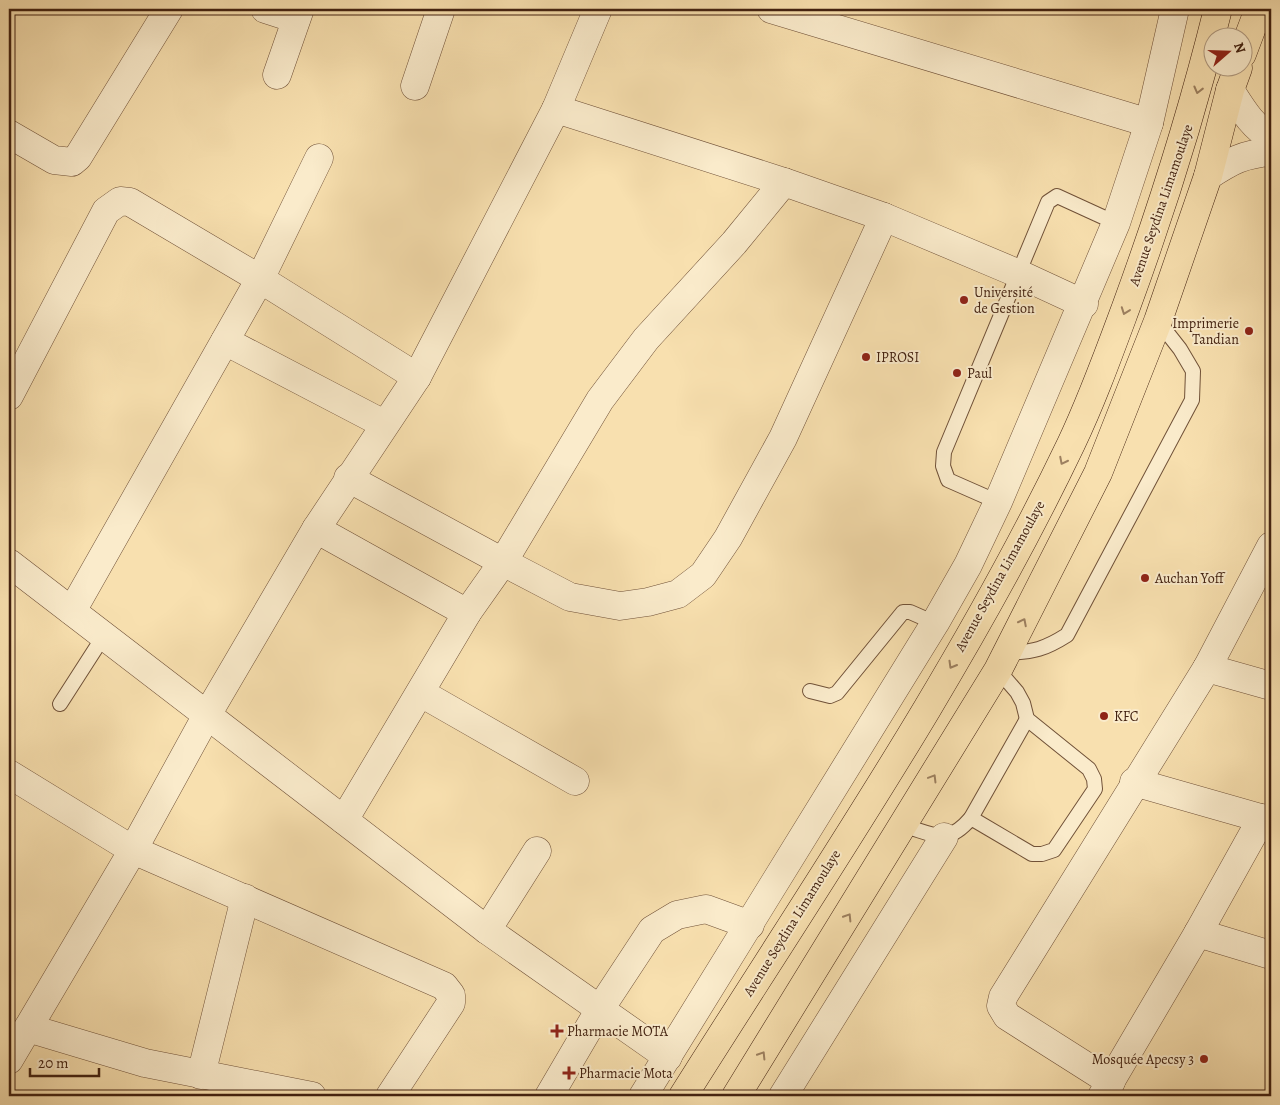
<svg xmlns="http://www.w3.org/2000/svg" width="1280" height="1105" font-family="Alegreya,serif">
  <rect width="100%" height="100%" fill="#f8e0af"/>
  <filter id="stains"><feTurbulence type="fractalNoise" baseFrequency=".004" numOctaves="4"/><feColorMatrix values="0 0 0 0 .2 0 0 0 0 .09 0 0 0 0 .02 0 0 0 .5 -.17"/></filter>
  <radialGradient id="worn" r=".72"><stop offset=".6" stop-color="#630" stop-opacity="0"/><stop offset="1" stop-color="#630" stop-opacity=".3"/></radialGradient>
  <g fill="none" stroke-linecap="round" stroke-linejoin="round">
    <defs>
      <g id="service">
        <polyline points="998,502 948,480 943,466 944,452 1048,202 1057,196 1116,223"/>
        <path d="M 1007,653 C 1034,652 1045,649 1067,635 L 1192,400 L 1193,371 L 1180,349 L 1158,321"/>
        <polyline points="810,691 830,696 837,693 903,612 910,612 935,623"/>
        <polyline points="60,704 105,634"/>
        <polyline points="971,818 1027,719"/>
        <path d="M 905,826 C 936,835 947,846 971,818 L 1032,854 L 1042,854 L 1054,850 L 1095,789 L 1094,779 L 1089,769 L 1027,719 L 1023,703 L 1017,692 L 998,670"/>
      </g>
      <g id="minor">
        <polyline points="265,9 296,19"/>
        <polyline points="277,75 300,9"/>
        <polyline points="415,86 441,9"/>
        <polyline points="556,109 784,182 884,217"/>
        <polyline points="9,134 54,160 72,162 78,157 169,9"/>
        <polyline points="225,341 384,424"/>
        <polyline points="9,396 106,211 120,201 130,202 260,279 417,377"/>
        <polyline points="348,478 503,562 600,400 646,339 734,243 784,182"/>
        <polyline points="316,529 467,613 503,562 570,597 620,606 648,602 678,594 703,575 728,538 783,438 884,217 1017,273 1084,304"/>
        <polyline points="72,611 260,279 319,158"/>
        <polyline points="1207,668 1271,686"/>
        <polyline points="421,693 575,781"/>
        <polyline points="9,774 133,850 444,986 451,995 451,1003 390,1096"/>
        <polyline points="1134,782 1271,821"/>
        <polyline points="344,820 467,613"/>
        <polyline points="487,930 537,851"/>
        <polyline points="1198,933 1271,955"/>
        <polyline points="28,1028 145,1063 312,1096"/>
        <polyline points="9,1060 133,850 207,715"/>
        <polyline points="201,1075 245,898"/>
        <polyline points="1111,1082 1007,1016 1001,1006 1003,997 1207,668 1271,546"/>
        <polyline points="549,1096 600,1009 652,930 677,915 706,909 750,925"/>
        <polyline points="783,1096 944,837"/>
        <polyline points="1102,1096 1198,933 1262,818"/>
      </g>
      <g id="tertiary">
        <polyline points="771,9 1149,123"/>
        <path d="M 1230,90 C 1241,107 1252,127 1271,137"/>
        <path d="M 1208,176 C 1231,161 1243,154 1271,152"/>
        <polyline points="9,563 487,930 668,1057"/>
        <polyline points="207,715 316,529 417,377 556,109 598,9"/>
        <polyline points="643,1096 935,623 968,565 998,502 1116,223 1149,123 1175,9"/>
      </g>
      <g id="trunk">
        <polyline points="1242,54 1259,9"/>
        <path d="M 683,1096 C 817,883 962,672 1071,444 C 1092,400 1109,353 1126,307 C 1162,209 1193,110 1218,9"/>
        <polyline points="736,1096 998,670 1098,473 1158,321 1208,176 1230,90 1238,68"/>
      </g>
    </defs>
    <use href="#service" stroke="#705138" stroke-width="16"/>
    <use href="#minor" stroke="#705138" stroke-width="29"/>
    <use href="#tertiary" stroke="#705138" stroke-width="29"/>
    <use href="#trunk" stroke="#422110" stroke-width="29"/>
    <use href="#service" stroke="#faebcb" stroke-width="14"/>
    <use href="#minor" stroke="#faebcb" stroke-width="28"/>
    <use href="#tertiary" stroke="#faebcb" stroke-width="28"/>
    <use href="#trunk" stroke="#f8e0af" stroke-width="28"/>
  </g>
  <defs><path id="oneway-chevron" d="M-2-3.5L2.5 0L-2 3.5" fill="none" stroke-width="1.6" stroke-linecap="round" stroke-linejoin="round" transform="scale(1.25)"/></defs>
  <g stroke="#9d8060">
    <use href="#oneway-chevron" transform="translate(1198 90) rotate(104)"/>
    <use href="#oneway-chevron" transform="translate(1125 311) rotate(110)"/>
    <use href="#oneway-chevron" transform="translate(1063 461) rotate(117)"/>
    <use href="#oneway-chevron" transform="translate(1023 622) rotate(-63)"/>
    <use href="#oneway-chevron" transform="translate(952 665) rotate(120)"/>
    <use href="#oneway-chevron" transform="translate(933 778) rotate(-59)"/>
    <use href="#oneway-chevron" transform="translate(848 917) rotate(-58)"/>
    <use href="#oneway-chevron" transform="translate(762 1055) rotate(-58)"/>
  </g>
  <g fill="#8f2418" stroke="#faebcb" stroke-width="2">
    <circle cx="964" cy="300" r="5"/>
    <circle cx="1249" cy="331" r="5"/>
    <circle cx="866" cy="357" r="5"/>
    <circle cx="957" cy="373" r="5"/>
    <circle cx="1145" cy="578" r="5"/>
    <circle cx="1104" cy="716" r="5"/>
    <path d="M554.5 1023.5h5v5h5v5h-5v5h-5v-5h-5v-5h5z"/>
    <circle cx="1204" cy="1059" r="5"/>
    <path d="M566.5 1065.5h5v5h5v5h-5v5h-5v-5h-5v-5h5z"/>
  </g>
  <g text-anchor="middle" dominant-baseline="central" stroke-width="4" stroke-linejoin="round" paint-order="stroke">
    <g font-size="14" fill="#422110" stroke="#faebcb">
      <text transform="translate(1161 205) rotate(-71)">Avenue Seydina Limamoulaye</text>
      <text transform="translate(1000 576) rotate(-61)">Avenue Seydina Limamoulaye</text>
      <text transform="translate(792 923) rotate(-58)">Avenue Seydina Limamoulaye</text>
    </g>
    <g font-size="14" fill="#422110" stroke="#faebcb" text-anchor="start">
      <text x="974" y="292">Université<tspan x="974" dy="16">de Gestion</tspan></text>
      <text x="1239" y="323" text-anchor="end">Imprimerie<tspan x="1239" dy="16">Tandian</tspan></text>
      <text x="876" y="357">IPROSI</text>
      <text x="967" y="373">Paul</text>
      <text x="1155" y="578">Auchan Yoff</text>
      <text x="1114" y="716">KFC</text>
      <text x="567" y="1031">Pharmacie MOTA</text>
      <text x="1194" y="1059" text-anchor="end">Mosquée Apecsy 3</text>
      <text x="579" y="1073">Pharmacie Mota</text>
    </g>
  </g>
  <rect width="1280" height="1105" fill="none" stroke="#f8e0af" stroke-width="30"/>
  <rect x="10" y="10" width="1260" height="1085" fill="none" stroke="#422110" stroke-width="2.5"/>
  <rect x="15" y="15" width="1250" height="1075" fill="none" stroke="#422110"/>
  <g transform="translate(1228 52) rotate(70)"><circle r="24" fill="#faebcb" stroke="#b09a80"/>
  <path d="M0-4L9 19L0 12L-9 19Z" fill="#8f2418"/>
  <text y="-8" font-size="14" font-weight="bold" text-anchor="middle" fill="#422110">N</text>
  </g>
  <path d="M30 1068v8h69v-8" fill="none" stroke="#422110" stroke-width="2.5"/>
  <text x="38" y="1068" font-size="15" fill="#422110" stroke="#faebcb" stroke-width="4" paint-order="stroke">20 m</text>
  <rect width="100%" height="100%" filter="url(#stains)"/>
  <rect width="100%" height="100%" fill="url(#worn)"/>
</svg>
